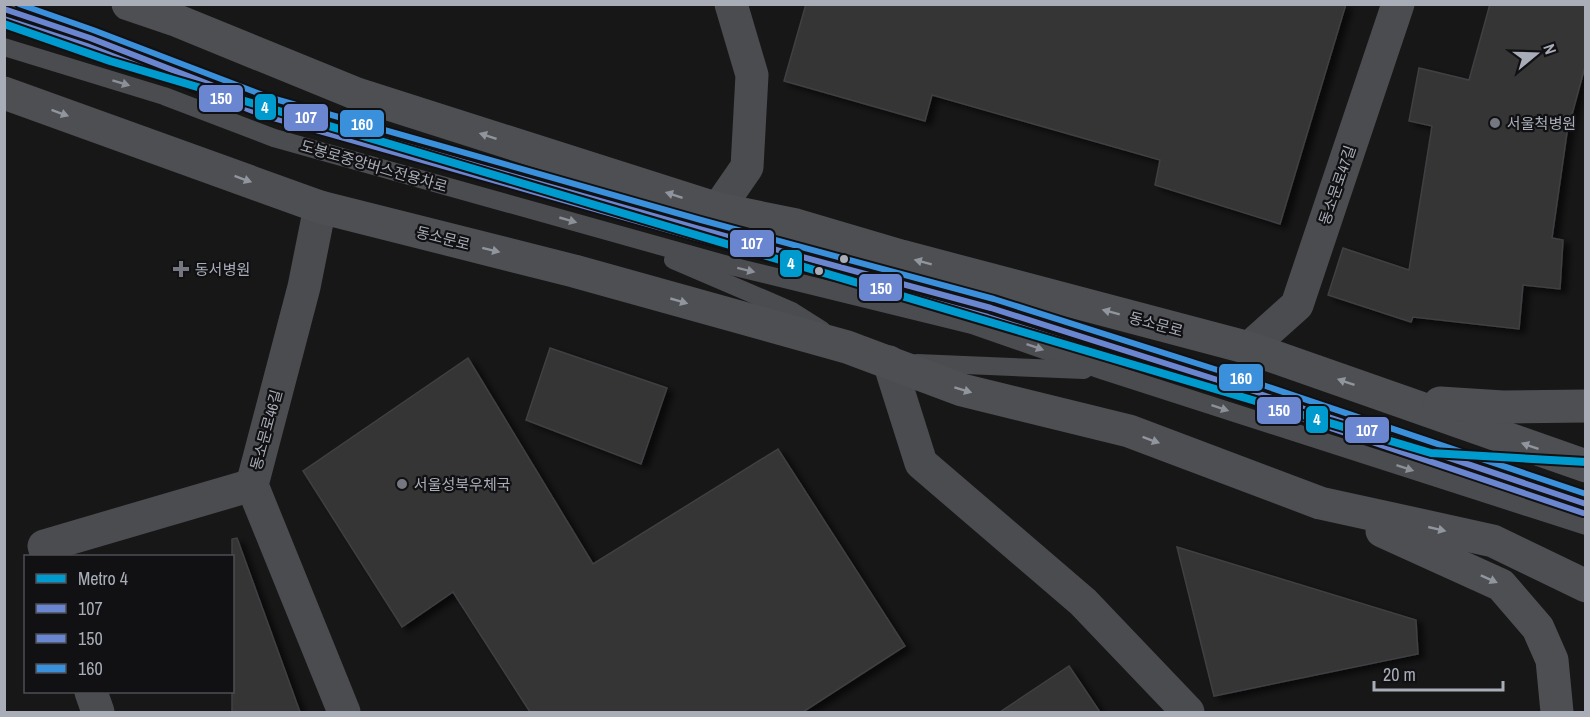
<svg xmlns="http://www.w3.org/2000/svg" width="1590" height="717" font-family="'Archivo Narrow','Noto Sans KR',sans-serif">
  <defs>
    <filter id="shadow"><feDropShadow dx="6" dy="4" stdDeviation="3" flood-color="#0009"/></filter>
  </defs>
  <rect width="100%" height="100%" fill="#171717"/>
  <g fill="#353536" stroke="#3f4043" stroke-width="1.5" filter="url(#shadow)">
    <polygon points="806,4 1346,4 1280,224 1155,185 1160,160 932,95 925,121 784,81"/>
    <polygon points="1490,4 1586,4 1586,63 1567,133 1552,238 1563,240 1560,289 1523,285 1519,329 1413,317 1411,322 1328,295 1343,248 1409,270 1432,126 1409,121 1419,68 1469,80"/>
    <polygon points="550,348 667,388 641,464 526,420"/>
    <polygon points="468,358 593,564 778,449 905,646 803,712 530,712 453,592 402,627 303,471"/>
    <polygon points="237,538 300,712 232,712 232,539"/>
    <polygon points="1177,547 1416,620 1418,654 1214,696"/>
    <polygon points="1069,666 1100,712 1000,712"/>
  </g>
  <g fill="none" stroke-linecap="round" stroke-linejoin="round">
    <g stroke="#4b4c50" stroke-width="18">
      <polyline points="4,9 90,38 265,106 699,229 991,308 1227,383 1586,504"/>
      <polyline points="4,47 164,96 274,138 735,267 972,325 1104,371 1586,526"/>
      <polyline points="673,260 792,311 822,330"/>
      <polyline points="917,363 1084,370"/>
    </g>
    <g stroke="#4b4c50" stroke-width="33">
      <polyline points="320,207 304,287 252,485 344,712"/>
      <polyline points="718,209 747,167 752,75 731,4"/>
      <polyline points="1249,348 1297,305 1398,4"/>
      <polyline points="889,362 921,463 1083,602 1188,712"/>
      <polyline points="47,556 44,546 252,485"/>
      <polyline points="91,692 98,712"/>
    </g>
    <g stroke="#4d4f52" stroke-width="33">
      <polyline points="128,4 178,21 357,94 718,209 796,225 901,256 1249,348 1586,466"/>
      <polyline points="4,93 320,207 574,271 847,347 962,390 1129,431 1320,503 1493,541 1586,586"/>
      <polyline points="1440,403 1503,407 1586,406"/>
      <polyline points="1382,531 1501,585 1538,628 1552,660 1557,712"/>
    </g>
    <defs>
      <polyline id="bus-1" points="4,9 90,38 265,106 699,229 991,308 1227,383 1586,504"/>
      <polyline id="bus-2" points="4,19 87,46 263,115 697,238 988,317 1224,392 1583,513"/>
      <polyline id="bus-3" points="19,4 93,30 268,97 701,220 994,299 1230,374 1586,494"/>
    </defs>
    <use href="#bus-1" stroke="#111113" stroke-width="10"/>
    <use href="#bus-2" stroke="#111113" stroke-width="10"/>
    <use href="#bus-3" stroke="#111113" stroke-width="10"/>
    <use href="#bus-1" stroke="#6a86d1" stroke-width="6"/>
    <use href="#bus-2" stroke="#6a86d1" stroke-width="6"/>
    <use href="#bus-3" stroke="#3a90db" stroke-width="6"/>
    <defs>
      <polyline id="metro-1" points="4,24 110,61 1431,453 1586,462"/>
    </defs>
    <use href="#metro-1" stroke="#111113" stroke-width="12"/>
    <use href="#metro-1" stroke="#009bce" stroke-width="8"/>
  </g>
  <defs><path id="oneway-solid" d="M-6-.8H1V-3.2L6.5 0L1 3.2V.8H-6Z" transform="scale(1.5)"/></defs>
  <g fill="#8c9099">
    <use href="#oneway-solid" transform="translate(121 83) rotate(17)"/>
    <use href="#oneway-solid" transform="translate(568 220) rotate(16)"/>
    <use href="#oneway-solid" transform="translate(746 270) rotate(14)"/>
    <use href="#oneway-solid" transform="translate(1035 347) rotate(19)"/>
    <use href="#oneway-solid" transform="translate(1220 408) rotate(18)"/>
    <use href="#oneway-solid" transform="translate(1405 468) rotate(18)"/>
  </g>
  <g fill="#91969e">
    <use href="#oneway-solid" transform="translate(60 113) rotate(20)"/>
    <use href="#oneway-solid" transform="translate(488 136) rotate(-162)"/>
    <use href="#oneway-solid" transform="translate(243 179) rotate(20)"/>
    <use href="#oneway-solid" transform="translate(674 195) rotate(-162)"/>
    <use href="#oneway-solid" transform="translate(491 250) rotate(14)"/>
    <use href="#oneway-solid" transform="translate(923 262) rotate(-165)"/>
    <use href="#oneway-solid" transform="translate(679 301) rotate(16)"/>
    <use href="#oneway-solid" transform="translate(1111 312) rotate(-165)"/>
    <use href="#oneway-solid" transform="translate(1346 382) rotate(-161)"/>
    <use href="#oneway-solid" transform="translate(963 390) rotate(17)"/>
    <use href="#oneway-solid" transform="translate(1151 440) rotate(20)"/>
    <use href="#oneway-solid" transform="translate(1530 446) rotate(-161)"/>
    <use href="#oneway-solid" transform="translate(1437 529) rotate(13)"/>
    <use href="#oneway-solid" transform="translate(1489 579) rotate(24)"/>
  </g>
  <g fill="#757880" stroke="#111113" stroke-width="2">
    <circle cx="1495" cy="123" r="6"/>
    <path d="M178 260h6v6h6v6h-6v6h-6v-6h-6v-6h6z"/>
    <circle cx="402" cy="484" r="6"/>
  </g>
  <g fill="#a8adb8" stroke="#111113" stroke-width="2">
    <circle cx="844" cy="259" r="5"/>
    <circle cx="819" cy="271" r="5"/>
  </g>
  <g text-anchor="middle" dominant-baseline="central" stroke-width="4.5" stroke-linejoin="round" paint-order="stroke">
    <g font-size="15" fill="#a8adb8" stroke="#111113" text-anchor="start">
      <text x="1507" y="123">서울척병원</text>
      <text x="195" y="269">동서병원</text>
      <text x="414" y="484">서울성북우체국</text>
    </g>
    <g font-size="15" fill="#a8adb8" stroke="#111113">
      <text transform="translate(374 166) rotate(16)">도봉로중앙버스전용차로</text>
      <text transform="translate(1337 185) rotate(-71)">동소문로47길</text>
      <text transform="translate(443 238) rotate(14)">동소문로</text>
      <text transform="translate(1156 324) rotate(15)">동소문로</text>
      <text transform="translate(266 430) rotate(-75)">동소문로46길</text>
    </g>
  </g>
  <g stroke="#111113" stroke-width="2">
    <rect x="198" y="84" width="46" height="29" rx="6" fill="#6a86d1"/>
    <rect x="254" y="93" width="23" height="28" rx="6" fill="#009bce"/>
    <rect x="283" y="103" width="46" height="29" rx="6" fill="#6a86d1"/>
    <rect x="339" y="109" width="46" height="29" rx="6" fill="#3a90db"/>
    <rect x="729" y="229" width="46" height="29" rx="6" fill="#6a86d1"/>
    <rect x="779" y="249" width="24" height="29" rx="6" fill="#009bce"/>
    <rect x="858" y="273" width="45" height="29" rx="6" fill="#6a86d1"/>
    <rect x="1218" y="363" width="46" height="29" rx="6" fill="#3a90db"/>
    <rect x="1256" y="396" width="46" height="29" rx="6" fill="#6a86d1"/>
    <rect x="1305" y="405" width="24" height="29" rx="6" fill="#009bce"/>
    <rect x="1344" y="416" width="46" height="28" rx="6" fill="#6a86d1"/>
  </g>
  <g font-size="16" text-anchor="middle" font-weight="bold" fill="#fff">
    <text x="221" y="104">150</text>
    <text x="265" y="113">4</text>
    <text x="306" y="123">107</text>
    <text x="362" y="130">160</text>
    <text x="752" y="249">107</text>
    <text x="791" y="269">4</text>
    <text x="881" y="294">150</text>
    <text x="1241" y="384">160</text>
    <text x="1279" y="416">150</text>
    <text x="1317" y="425">4</text>
    <text x="1367" y="436">107</text>
  </g>
  <rect width="1590" height="717" fill="none" stroke="#a8adb8" stroke-width="12"/>
  <rect x="24" y="555" width="210" height="138" fill="#111113" stroke="#4d4f55" stroke-width="1.5"/>
  <rect x="36" y="574" width="30" height="9" fill="#009bce" stroke="#4d4f55" stroke-width="1.5"/>
  <text x="78" y="585" font-size="18" fill="#a8adb8">Metro 4</text>
  <rect x="36" y="604" width="30" height="9" fill="#6a86d1" stroke="#4d4f55" stroke-width="1.5"/>
  <text x="78" y="615" font-size="18" fill="#a8adb8">107</text>
  <rect x="36" y="634" width="30" height="9" fill="#6a86d1" stroke="#4d4f55" stroke-width="1.5"/>
  <text x="78" y="645" font-size="18" fill="#a8adb8">150</text>
  <rect x="36" y="664" width="30" height="9" fill="#3a90db" stroke="#4d4f55" stroke-width="1.5"/>
  <text x="78" y="675" font-size="18" fill="#a8adb8">160</text>
  <g transform="translate(1536 54) rotate(71)" stroke="#111113" stroke-width="4.5" paint-order="stroke">
  <path d="M0-4.5L10 22L0 15L-10 22Z" fill="#a8adb8"/>
  <text y="-9" font-size="16" font-weight="bold" text-anchor="middle" fill="#a8adb8">N</text>
  </g>
  <path d="M1374 681v9h129v-9" fill="none" stroke="#a8adb8" stroke-width="3"/>
  <text x="1383" y="681" font-size="18" fill="#a8adb8" stroke="#111113" stroke-width="4.5" paint-order="stroke">20 m</text>
</svg>
